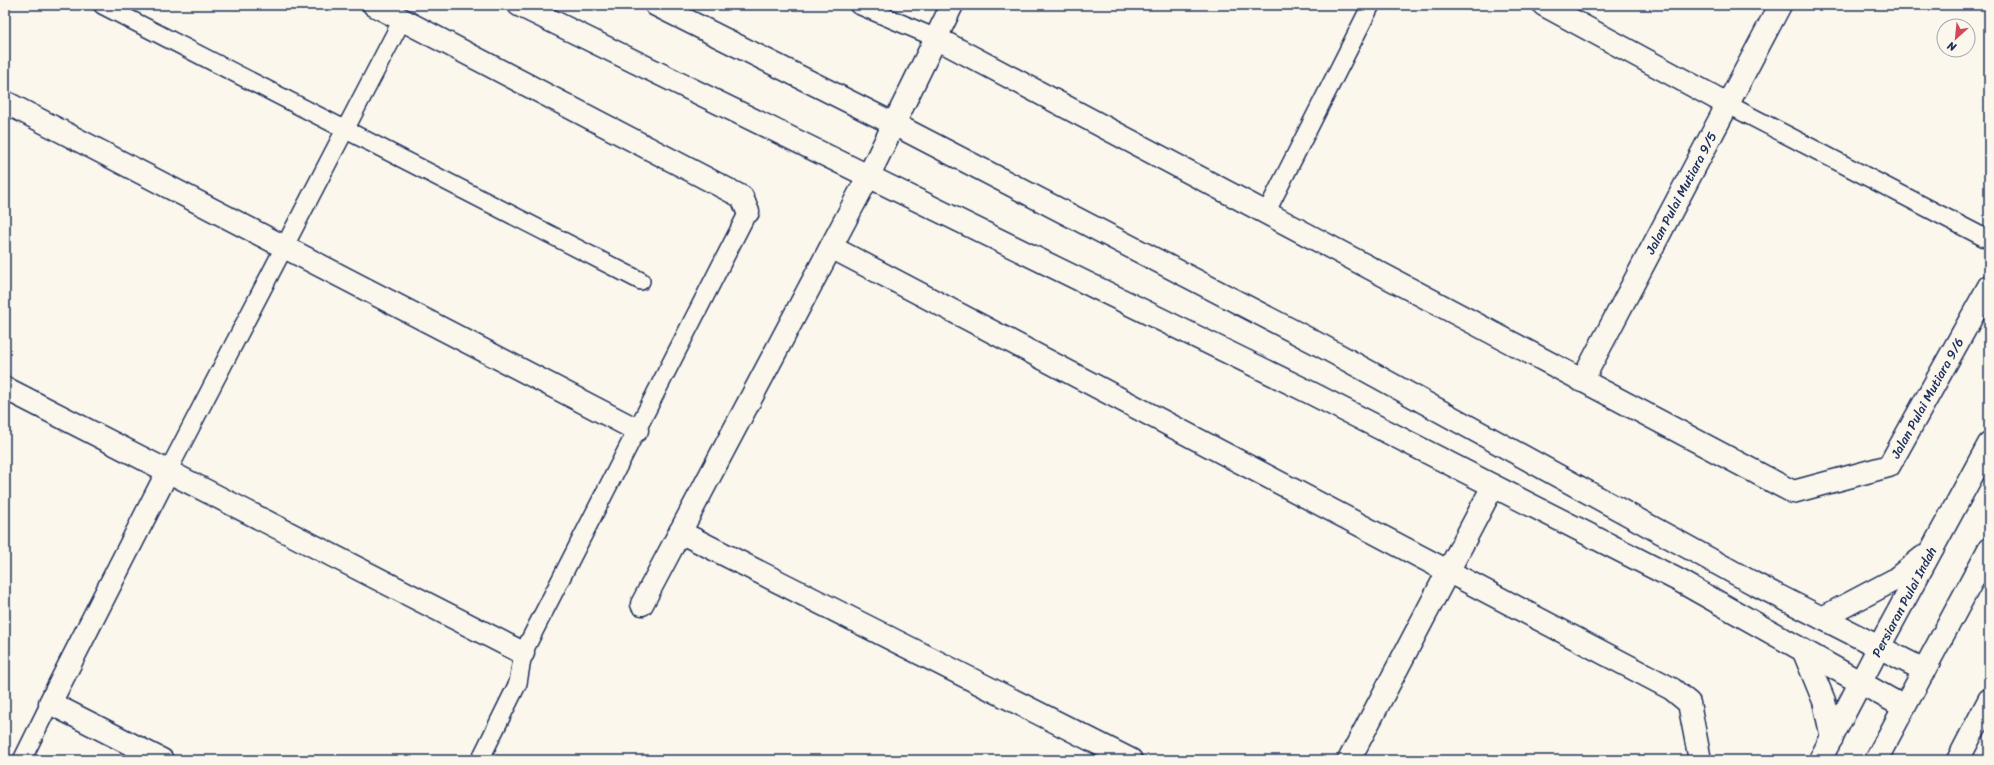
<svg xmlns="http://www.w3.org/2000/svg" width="1994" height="765" font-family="Sriracha,sans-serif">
  <rect width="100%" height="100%" fill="#fbf7ec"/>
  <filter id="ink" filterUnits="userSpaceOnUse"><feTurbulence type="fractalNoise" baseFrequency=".025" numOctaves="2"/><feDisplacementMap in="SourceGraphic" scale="8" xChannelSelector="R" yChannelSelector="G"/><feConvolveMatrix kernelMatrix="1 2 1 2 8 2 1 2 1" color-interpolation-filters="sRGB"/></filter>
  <g filter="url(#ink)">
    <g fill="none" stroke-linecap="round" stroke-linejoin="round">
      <defs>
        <g id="service">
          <polyline points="102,5 641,281"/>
          <polyline points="858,5 936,38"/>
          <polyline points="1727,104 1989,240"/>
          <polyline points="1266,213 1371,5"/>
          <polyline points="168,471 402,20"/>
          <polyline points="22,760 50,703"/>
          <polyline points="480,760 518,683 523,653 748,212"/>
        </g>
        <g id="minor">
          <polyline points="374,5 742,197 748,212"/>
          <polyline points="1544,5 1727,104"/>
          <polyline points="936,38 1793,492 1889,466 1989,286"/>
          <polyline points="5,102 637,430"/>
          <polyline points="831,247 1672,689 1689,703 1700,760"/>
          <polyline points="1582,381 1780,5"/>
          <polyline points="5,388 523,653"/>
          <polyline points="680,532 1131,760"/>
          <polyline points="642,604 868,177 952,5"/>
          <polyline points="162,760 50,703 168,471"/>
          <polyline points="1349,760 1493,486"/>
          <polyline points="1958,760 1989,700"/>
        </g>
        <g id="tertiary">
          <polyline points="519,5 1311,393 1680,581 1904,707"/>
          <polyline points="656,5 894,124 1320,345 1753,583 1924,670"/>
        </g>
        <g id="secondary">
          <polyline points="1822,618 1894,580 1923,557"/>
          <polyline points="1804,652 1824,701 1832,738"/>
          <polyline points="1820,760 1879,647 1989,444"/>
          <polyline points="1876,760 1989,549"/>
        </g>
      </defs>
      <use href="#service" stroke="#1b2f5e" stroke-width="20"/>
      <use href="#minor" stroke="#1b2f5e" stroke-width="25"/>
      <use href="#tertiary" stroke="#1b2f5e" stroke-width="25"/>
      <use href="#secondary" stroke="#1b2f5e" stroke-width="25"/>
      <use href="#service" stroke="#fbf7ec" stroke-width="17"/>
      <use href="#minor" stroke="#fbf7ec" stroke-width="22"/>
      <use href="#tertiary" stroke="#fbf7ec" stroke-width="22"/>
      <use href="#secondary" stroke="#fbf7ec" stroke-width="22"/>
    </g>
  </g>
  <g text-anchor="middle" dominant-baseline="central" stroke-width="4" stroke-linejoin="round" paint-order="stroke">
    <g font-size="13" fill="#1b2f5e" stroke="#fbf7ec">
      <text transform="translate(1681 193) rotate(-62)">Jalan Pulai Mutiara 9/5</text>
      <text transform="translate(1927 398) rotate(-61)">Jalan Pulai Mutiara 9/6</text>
      <text transform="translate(1904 602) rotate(-62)">Persiaran Pulai Indah</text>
    </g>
  </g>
  <rect width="1994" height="765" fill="none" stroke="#fbf7ec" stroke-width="20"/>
  <rect x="10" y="10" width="1974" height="745" fill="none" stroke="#1b2f5e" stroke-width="1.5" filter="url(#ink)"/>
  <g transform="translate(1956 38) rotate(207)"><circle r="19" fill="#fbf7ec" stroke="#a1a7b3"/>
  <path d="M0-3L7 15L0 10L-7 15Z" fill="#d1495b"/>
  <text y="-6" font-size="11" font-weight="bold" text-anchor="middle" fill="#1b2f5e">N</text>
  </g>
</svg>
